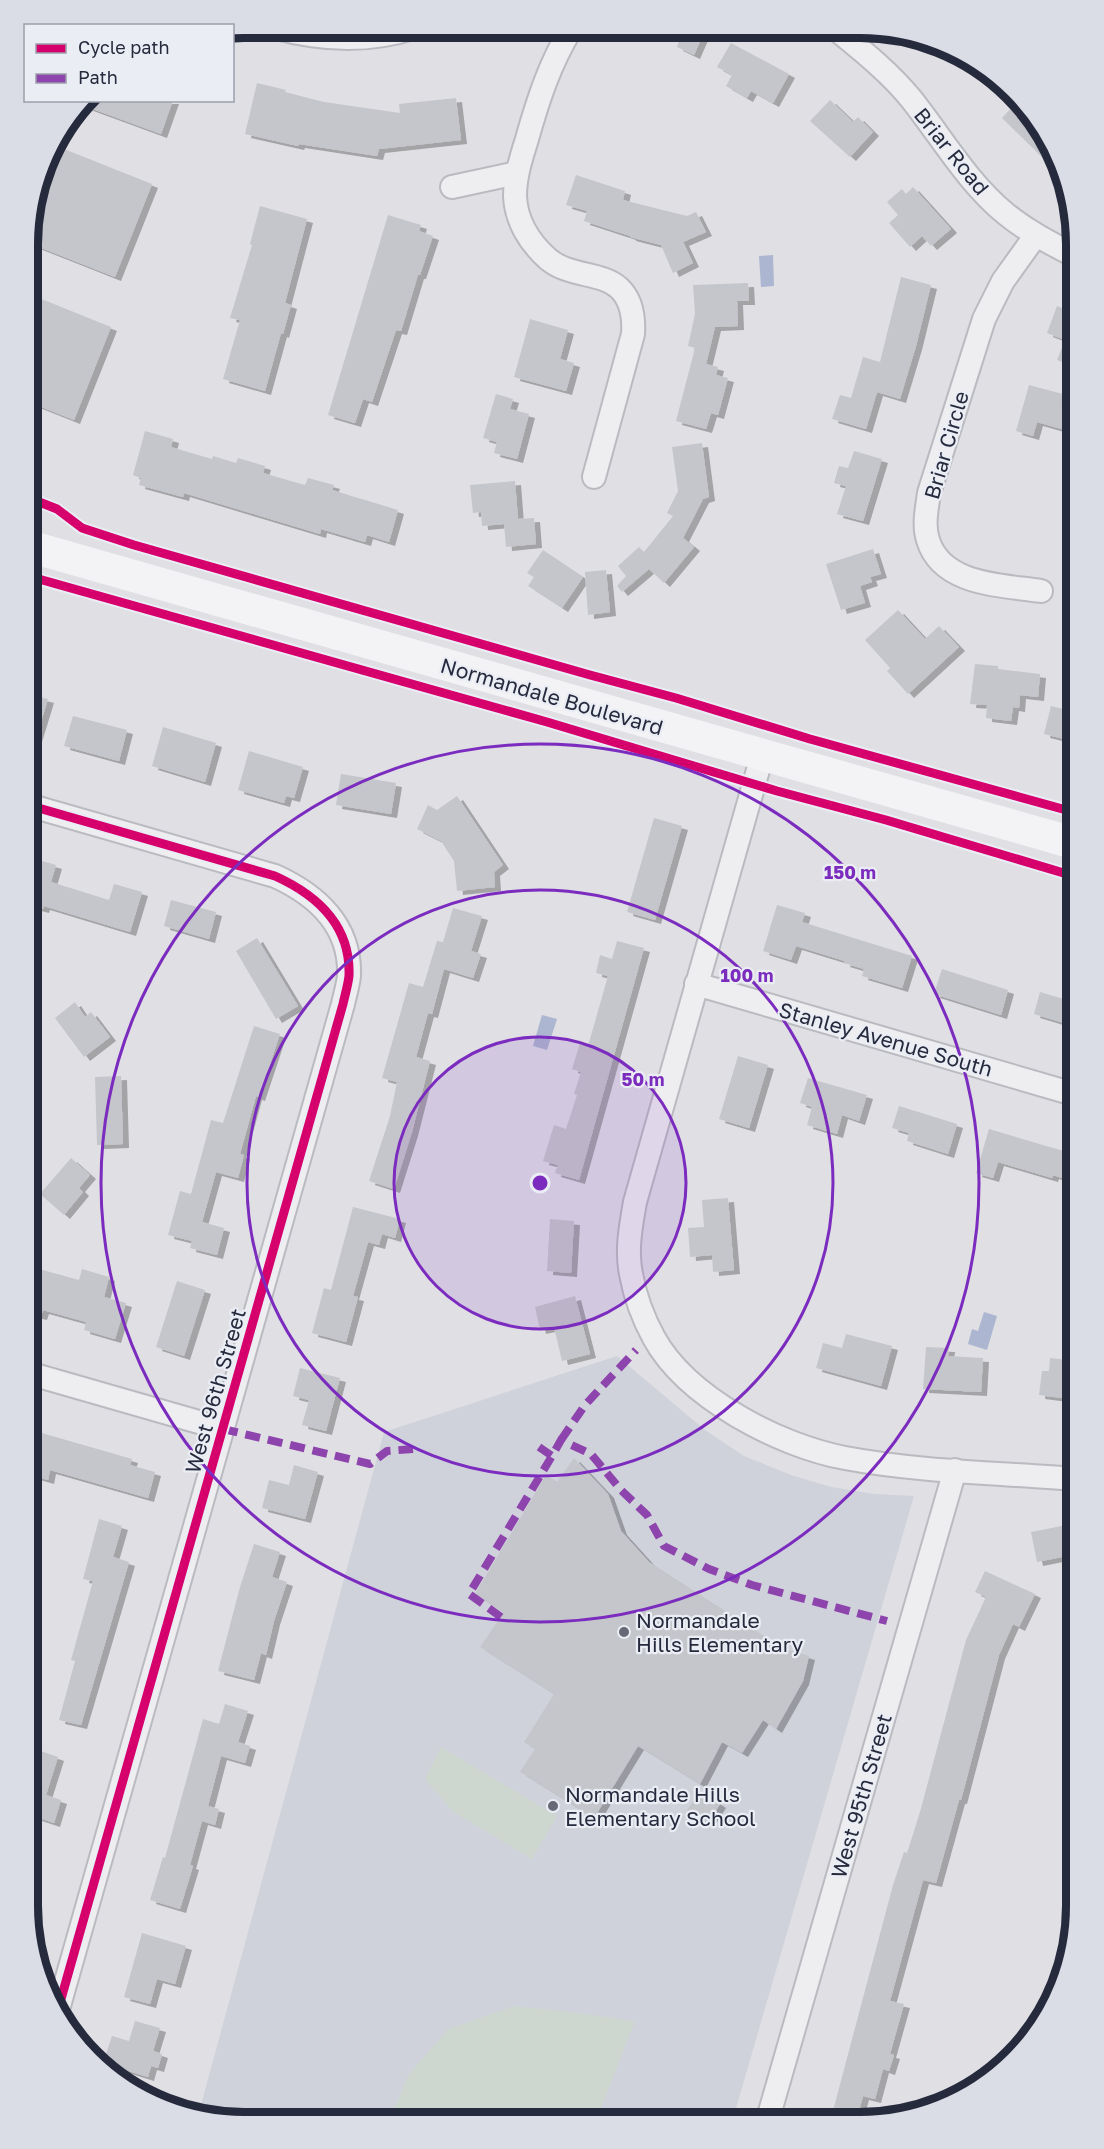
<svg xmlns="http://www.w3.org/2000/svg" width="1104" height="2149" font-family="'Golos Text',sans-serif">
  <defs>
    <filter id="shadow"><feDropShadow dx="6" dy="4" stdDeviation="0" flood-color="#0004"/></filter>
  </defs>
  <rect width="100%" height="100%" fill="#dfdfe4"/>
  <polygon fill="#d0d2db" points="617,1356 705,1430 744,1456 791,1475 831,1487 874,1494 914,1496 732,2122 215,2120 198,2116 384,1432"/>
  <g fill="#cdd7cf">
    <polygon points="441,1747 557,1816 532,1859 452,1811 425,1779"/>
    <polygon points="514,2006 571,2012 635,2021 596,2121 389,2121 409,2074 448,2029"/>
  </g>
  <g fill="#acb6d0">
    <polygon points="773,255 774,286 761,287 759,256"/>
    <polygon points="542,1015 557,1019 547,1050 533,1046"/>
    <polygon points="984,1312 997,1316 987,1350 968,1344 972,1329 978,1331"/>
  </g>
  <g fill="#c5c6cb" filter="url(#shadow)">
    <polygon points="652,30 705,30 694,55 677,47 679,41"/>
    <polygon points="731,43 789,74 773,103 751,91 747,98 726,86 732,75 717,67"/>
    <polygon points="257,83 286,90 285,92 324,102 400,113 399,104 456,98 461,140 379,149 377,156 299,144 298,146 245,134"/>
    <polygon points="85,100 173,100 161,134 82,105"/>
    <polygon points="830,100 853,122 858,117 873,132 850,157 810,121"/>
    <polygon points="1017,102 1059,164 1054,169 1002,118"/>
    <polygon points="59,147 152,184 115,277 29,243 29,223"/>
    <polygon points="576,175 625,191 623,200 687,216 696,212 706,232 683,242 693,263 673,273 661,245 630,237 630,236 584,221 587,211 566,205"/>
    <polygon points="913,187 951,229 931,246 922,236 910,247 889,223 898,215 887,202 902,189 906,194"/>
    <polygon points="260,206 307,219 285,303 291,305 283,334 281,333 265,391 223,379 240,320 230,318 252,245 250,244"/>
    <polygon points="388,215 421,225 419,231 433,236 420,275 418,275 401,331 396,330 372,402 363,399 355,423 328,415"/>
    <polygon points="901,277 931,285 916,346 900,399 877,392 866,429 832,419 840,395 851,398 863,357 880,362"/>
    <polygon points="748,283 749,301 737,301 738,326 715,327 706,364 718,367 716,375 728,378 718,415 711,413 706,429 676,421 695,348 688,346 695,314 693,285"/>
    <polygon points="29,294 111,327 74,420 29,402"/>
    <polygon points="1057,306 1075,313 1077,312 1077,368 1057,360 1065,340 1047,333"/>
    <polygon points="530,319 568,330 560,359 574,363 566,391 514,377"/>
    <polygon points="1029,385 1063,394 1061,401 1073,404 1065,430 1037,422 1033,436 1016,431"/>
    <polygon points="496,394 513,399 510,409 529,414 517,459 494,453 497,442 483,438"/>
    <polygon points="145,431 173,439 171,447 212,459 213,456 236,463 238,458 265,466 263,473 305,485 308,478 334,485 332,490 398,510 389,542 367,535 365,542 321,529 320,534 184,493 183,497 139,485 141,478 133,475"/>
    <polygon points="702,443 709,497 703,499 683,538 694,547 664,583 649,569 622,592 617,586 626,576 618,566 639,547 644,552 673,516 667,513 678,491 672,447"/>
    <polygon points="854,451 882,459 863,521 837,514 846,486 834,483 839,466 848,468"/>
    <polygon points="515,481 518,519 534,518 536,544 506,547 504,524 482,526 481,512 473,513 470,485"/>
    <polygon points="873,549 881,574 870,577 872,582 860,586 865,603 841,610 826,564"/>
    <polygon points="543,550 583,577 562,608 528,586 534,577 527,573"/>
    <polygon points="606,570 610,612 588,615 585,572"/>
    <polygon points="898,610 925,639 939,626 959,647 908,694 887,671 890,668 865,640"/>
    <polygon points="975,664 998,666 998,669 1040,674 1038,697 1020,695 1019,708 1013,707 1011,721 986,718 987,705 970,704"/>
    <polygon points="32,695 48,699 32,751 28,751 28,709"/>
    <polygon points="1051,706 1075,712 1077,716 1077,742 1044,734"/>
    <polygon points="73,716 127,730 119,761 64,746"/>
    <polygon points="163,727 216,743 205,782 152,766"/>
    <polygon points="249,751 303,767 294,798 286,796 284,803 238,790"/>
    <polygon points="341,774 396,783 391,814 336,805"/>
    <polygon points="457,796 503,865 494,872 495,887 457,891 454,861 441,841 417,829 428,805 437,810"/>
    <polygon points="654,818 682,826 655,920 627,912"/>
    <polygon points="28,857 56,865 51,882 109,900 114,884 142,892 130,932 44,906 43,909 28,905"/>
    <polygon points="171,900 216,912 209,939 164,926"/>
    <polygon points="777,905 805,913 802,922 912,956 902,988 862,976 864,969 844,963 845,961 796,946 791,960 763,951"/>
    <polygon points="453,908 482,916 471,951 481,954 473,978 444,969 432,1014 428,1013 416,1057 430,1061 412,1132 394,1189 369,1181 390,1116 397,1082 382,1078 409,983 423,987 437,941 443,942"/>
    <polygon points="257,938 298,1006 276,1019 236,951"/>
    <polygon points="617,941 644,948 579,1180 555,1173 558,1165 543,1161 554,1125 566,1129 577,1095 574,1094 581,1072 572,1069 580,1043 588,1046 608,976 596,973 600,955 612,959"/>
    <polygon points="942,969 1008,990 1001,1015 934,994"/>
    <polygon points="1040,992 1077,1003 1077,1027 1034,1014"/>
    <polygon points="75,1002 85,1017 91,1012 110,1037 84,1057 55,1018"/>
    <polygon points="254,1026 280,1034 259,1097 256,1096 240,1154 244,1155 238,1178 216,1172 202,1222 224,1228 217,1255 190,1248 192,1241 168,1235 180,1191 191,1194 211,1120 223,1123"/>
    <polygon points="738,1056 768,1065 749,1128 719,1119"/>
    <polygon points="121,1076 123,1144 97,1145 95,1077"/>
    <polygon points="808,1078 867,1095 859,1121 842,1115 837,1134 807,1125 812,1107 800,1103"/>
    <polygon points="899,1106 957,1124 948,1154 907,1141 909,1133 892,1128"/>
    <polygon points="989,1129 1077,1155 1077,1183 1053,1175 1052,1178 998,1162 993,1178 976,1173"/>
    <polygon points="71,1158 90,1175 79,1188 83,1192 64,1215 40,1194"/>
    <polygon points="728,1198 734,1270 713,1272 712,1255 690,1257 688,1228 704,1227 702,1200"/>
    <polygon points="353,1207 400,1219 395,1238 382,1234 379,1245 368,1242 353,1296 358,1297 346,1342 312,1333 324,1288 331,1290"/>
    <polygon points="550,1219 574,1221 571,1273 547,1271"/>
    <polygon points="28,1266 79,1280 82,1269 109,1277 104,1297 126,1303 115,1339 84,1330 86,1322 43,1310 41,1316 28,1313"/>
    <polygon points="177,1281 205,1290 184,1356 156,1347"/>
    <polygon points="575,1296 590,1354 562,1361 554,1327 540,1330 535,1307"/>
    <polygon points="846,1334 892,1346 881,1386 816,1368 823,1343 842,1348"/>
    <polygon points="926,1347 949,1348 948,1356 983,1358 981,1392 923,1389"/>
    <polygon points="1050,1358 1067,1360 1065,1374 1077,1375 1077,1400 1039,1395 1042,1371 1049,1371"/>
    <polygon points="300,1368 340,1378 326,1431 302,1425 309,1400 293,1396"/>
    <polygon points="28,1429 132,1459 130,1465 155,1472 148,1498 50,1470 48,1480 27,1474"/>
    <polygon points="574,1458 608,1494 621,1531 649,1562 782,1648 809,1656 803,1681 776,1729 763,1720 742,1753 722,1742 700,1784 638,1746 594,1818 520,1772 535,1749 524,1742 554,1694 480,1647 504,1612 475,1594 546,1475 557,1482"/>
    <polygon points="294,1465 318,1472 305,1519 262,1508 269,1480 289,1485"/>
    <polygon points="99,1519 122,1526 113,1557 129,1562 81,1725 59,1720 75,1661 71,1660 93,1581 83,1579"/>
    <polygon points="1077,1523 1077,1554 1037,1562 1031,1532"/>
    <polygon points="254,1544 280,1552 272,1577 287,1582 274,1621 266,1655 261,1653 254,1680 218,1671 240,1587"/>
    <polygon points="985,1571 1035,1594 1019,1627 1013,1624 999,1655 961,1800 959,1800 936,1883 923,1880 890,2001 904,2004 890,2054 894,2055 889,2071 883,2069 875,2099 863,2096 856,2122 830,2122 893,1885 904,1852 907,1853 920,1812 966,1640 986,1597 975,1592"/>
    <polygon points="225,1704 248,1711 238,1742 250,1746 245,1763 221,1756 208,1806 219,1809 215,1825 202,1821 190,1865 193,1866 180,1909 150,1900 163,1857 165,1858 203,1719 219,1724"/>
    <polygon points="38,1750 58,1757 46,1795 61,1800 54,1823 27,1814 27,1784"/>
    <polygon points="700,1791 720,1804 708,1823 687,1810"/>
    <polygon points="142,1933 186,1946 175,1984 157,1979 150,2004 124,1997"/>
    <polygon points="135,2021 160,2028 153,2051 162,2054 158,2068 151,2066 148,2077 103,2063 112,2036 129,2041"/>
  </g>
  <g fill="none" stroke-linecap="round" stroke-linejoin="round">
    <defs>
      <g id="street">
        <path d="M 273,27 C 319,40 367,43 413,28"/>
        <path d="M 571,29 C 550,63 538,100 527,139 C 521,158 515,177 515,196 C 516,221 530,243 548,259 C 569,277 602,272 619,288 C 632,300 634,318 633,334 L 594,477"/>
        <path d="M 838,31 C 864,52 891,74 912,100 C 942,138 968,183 1006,214 C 1028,232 1052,244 1077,257"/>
        <polyline points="452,187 517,173"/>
        <path d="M 1036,235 L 1003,281 L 984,319 L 929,493 C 927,508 923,525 928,540 C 942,586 1003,585 1041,591"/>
        <path d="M 762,756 L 635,1202 C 631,1225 626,1250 631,1274 C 635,1296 643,1318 654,1338 C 687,1398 780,1446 845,1458 C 920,1472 1001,1473 1077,1479"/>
        <path d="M 28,805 L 275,876 C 317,895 351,926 349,976 C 348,985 345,995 343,1004 L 59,2006"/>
        <polyline points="696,984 1077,1095"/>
        <polyline points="28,1373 223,1429"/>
        <polyline points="767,2122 955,1470"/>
      </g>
    </defs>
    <use href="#street" stroke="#babbc0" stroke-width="26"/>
    <use href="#street" stroke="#eeeef1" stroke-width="22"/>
    <polyline stroke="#f3f3f5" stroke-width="32" points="28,546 1077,844"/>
    <g stroke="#8e44ad" stroke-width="8" stroke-dasharray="15 8" stroke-linecap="butt">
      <polyline points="223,1429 370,1464 387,1451 413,1449"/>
      <polyline points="561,1440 585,1405 636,1350"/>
      <polyline points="539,1447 552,1456 561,1440 591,1454 621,1490 647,1515 664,1546 709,1569 752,1585 887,1621"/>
      <polyline points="501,1617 469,1594 552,1456"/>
    </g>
    <defs>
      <g id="cycleway">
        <polyline points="29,498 57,509 82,528 134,545 590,675 676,698 810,739 1077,813"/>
        <polyline points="28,576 547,722 777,791 886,820 1077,877"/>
        <path d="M 28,805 L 275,876 C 317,895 351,926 349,976 C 348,985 345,995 343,1004 L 59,2006"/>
      </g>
    </defs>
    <use href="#cycleway" stroke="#ebedf5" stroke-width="13"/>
    <use href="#cycleway" stroke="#d6006c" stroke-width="9"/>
  </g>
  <circle cx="540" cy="1183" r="146" fill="#7b2cbf" fill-opacity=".12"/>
  <g fill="none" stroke="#7b2cbf" stroke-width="3">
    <circle cx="540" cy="1183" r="146"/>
    <circle cx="540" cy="1183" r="293"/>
    <circle cx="540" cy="1183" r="439"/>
  </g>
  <g fill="#676977" stroke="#ebedf5" stroke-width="2">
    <circle cx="624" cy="1632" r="6"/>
    <circle cx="553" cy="1806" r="6"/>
  </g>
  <g text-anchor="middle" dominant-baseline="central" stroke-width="4.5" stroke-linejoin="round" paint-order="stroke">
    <g font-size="21" fill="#262a3d" stroke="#ebedf5">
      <text transform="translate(952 151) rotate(51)">Briar Road</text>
      <text transform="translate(946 445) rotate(-74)">Briar Circle</text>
      <text transform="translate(552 696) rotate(16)">Normandale Boulevard</text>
      <text transform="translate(886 1039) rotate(16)">Stanley Avenue South</text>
      <text transform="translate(215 1391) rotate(-74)">West 96th Street</text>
      <text transform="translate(861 1796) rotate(-74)">West 95th Street</text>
    </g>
    <g font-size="21" fill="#262a3d" stroke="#ebedf5" text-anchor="start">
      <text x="636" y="1620">Normandale<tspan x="636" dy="24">Hills Elementary</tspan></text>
      <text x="565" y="1794">Normandale Hills<tspan x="565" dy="24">Elementary School</tspan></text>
    </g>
  </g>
  <path d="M0 0H1104V2149H0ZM244 38H860A206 206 0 0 1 1066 244V1906A206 206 0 0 1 860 2112H244A206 206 0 0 1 38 1906V244A206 206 0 0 1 244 38Z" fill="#dbdde6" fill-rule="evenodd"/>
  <path fill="none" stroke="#262a3d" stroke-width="8" d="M244 38H860A206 206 0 0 1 1066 244V1906A206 206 0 0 1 860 2112H244A206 206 0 0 1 38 1906V244A206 206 0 0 1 244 38Z"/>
  <circle cx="540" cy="1183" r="9" fill="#7b2cbf" stroke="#ebedf5" stroke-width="3"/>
  <g font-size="18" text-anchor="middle" font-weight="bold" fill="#7b2cbf" stroke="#ebedf5" stroke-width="4.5" stroke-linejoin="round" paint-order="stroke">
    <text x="850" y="879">150 m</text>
    <text x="747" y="982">100 m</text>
    <text x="643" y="1086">50 m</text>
  </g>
  <rect x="24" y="24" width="210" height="78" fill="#ebedf5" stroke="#9c9fab" stroke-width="1.5"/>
  <rect x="36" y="44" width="30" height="9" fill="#d6006c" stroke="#9c9fab" stroke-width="1.5"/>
  <text x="78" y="54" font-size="18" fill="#262a3d">Cycle path</text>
  <rect x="36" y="74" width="30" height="9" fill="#8e44ad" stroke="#9c9fab" stroke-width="1.5"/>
  <text x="78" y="84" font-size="18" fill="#262a3d">Path</text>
</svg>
